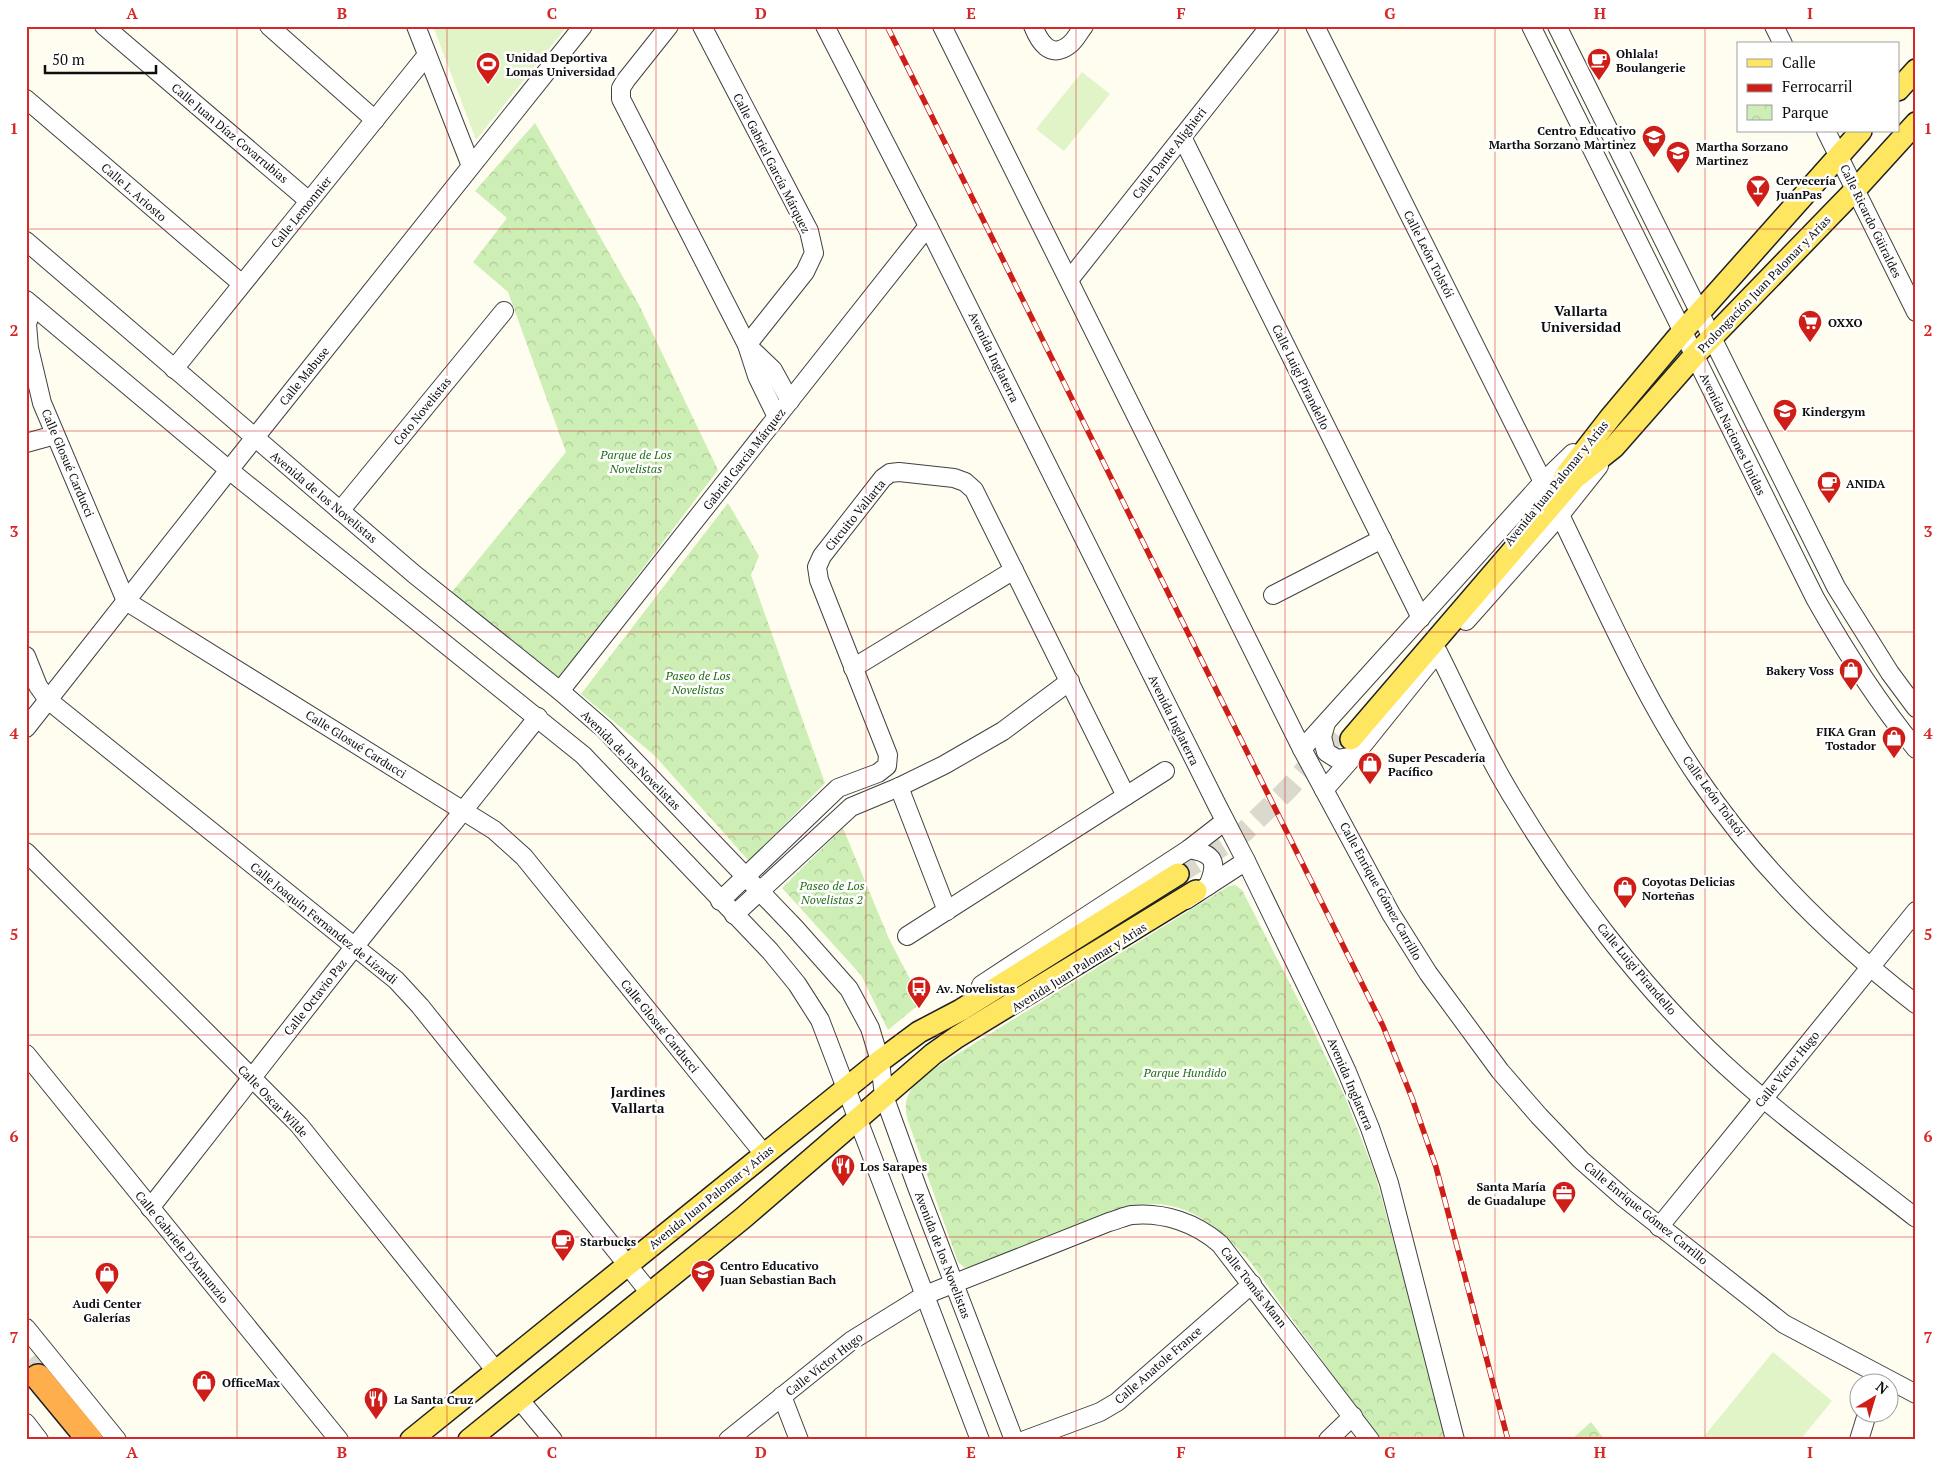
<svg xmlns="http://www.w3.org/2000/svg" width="1942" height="1466" font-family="'PT Serif',serif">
  <defs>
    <pattern id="park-crowns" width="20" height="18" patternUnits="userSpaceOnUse" patternTransform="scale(1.25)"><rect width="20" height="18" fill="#cdeeb5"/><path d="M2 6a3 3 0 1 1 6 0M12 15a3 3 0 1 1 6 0" fill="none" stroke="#afcb9a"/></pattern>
  </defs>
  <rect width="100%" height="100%" fill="#fffdf0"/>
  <g fill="url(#park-crowns)">
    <polygon points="535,123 639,305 718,470 559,678 452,592 566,452 508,292 473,262 507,218 475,191"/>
    <polygon points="728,503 759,556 751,575 825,783 749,861 655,756 581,694"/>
    <polygon points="843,828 889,939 922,1002 888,1030 861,975 782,888"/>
    <path d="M 1235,885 L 1242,890 L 1306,1015 L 1345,1097 L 1375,1174 L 1411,1305 L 1445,1440 L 1380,1440 L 1251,1263 C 1227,1235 1194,1204 1154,1204 C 1139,1204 1126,1208 1112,1212 L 970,1267 L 965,1268 L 958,1262 L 907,1118 C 902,1096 913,1084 930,1071 L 1229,886 Z"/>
    <polygon points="1591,1422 1605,1440 1571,1440"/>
  </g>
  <g fill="#e1f4c7">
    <polygon points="433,26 562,26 564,30 476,140"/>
    <polygon points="1082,72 1110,94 1064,151 1036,129"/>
    <polygon points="1773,1352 1832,1401 1800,1440 1701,1440"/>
  </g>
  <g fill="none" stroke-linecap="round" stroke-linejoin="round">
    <polyline stroke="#dbd9ce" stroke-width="21" stroke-dasharray="21 11" stroke-linecap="butt" points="1178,874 1244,832 1289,788 1343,727"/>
    <polyline stroke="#dbd9ce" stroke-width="25" stroke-dasharray="25 12" stroke-linecap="butt" points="26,1362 38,1377"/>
    <defs>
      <g id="minor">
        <polyline points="104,26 309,201"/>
        <polyline points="269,26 375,120"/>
        <polyline points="416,26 471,166"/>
        <polyline points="669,26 626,80 621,88 621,99 747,345 757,376 777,417"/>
        <polyline points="702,26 809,231 814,253 805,272 747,345"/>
        <polyline points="825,26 928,226 1217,805 1246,861 1324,1022 1347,1072 1370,1128 1389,1183 1455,1440"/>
        <polyline points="942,26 1302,749 1391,914 1428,973 1500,1071 1539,1116 1581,1160 1624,1198 1784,1324 1916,1394"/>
        <path d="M 1033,26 C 1039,41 1050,60 1069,45 C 1075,41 1079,32 1084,26"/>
        <polyline points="1315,26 1543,482"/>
        <path d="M 1531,26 L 1815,598 C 1846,653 1876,700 1916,749"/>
        <polyline points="1557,26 1836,587 1890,673 1916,708"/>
        <polyline points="1774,26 1783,44"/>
        <polyline points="26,99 242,284"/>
        <polyline points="1826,131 1916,312"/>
        <polyline points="1182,137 1421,618"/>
        <polyline points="26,241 414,574 560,691 604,729 795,928 849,989 870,1028 880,1061 884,1096 917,1187 1014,1440"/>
        <polyline points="1069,280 1270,26"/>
        <polyline points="26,300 229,470 583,755 770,951 797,984 820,1020 980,1440"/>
        <polyline points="33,306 27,324 29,348 42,403 126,601 494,830 524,857 764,1154"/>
        <polyline points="749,347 773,370 790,401"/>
        <polyline points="174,369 427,55"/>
        <polyline points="26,443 55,435"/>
        <polyline points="340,511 504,311"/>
        <path d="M 1560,515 C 1603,603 1643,697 1699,779 C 1758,866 1833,940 1916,1004"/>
        <polyline points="1273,595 1382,539"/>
        <polyline points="1466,621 1560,515 1599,466"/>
        <path d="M 1438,652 C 1464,704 1487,757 1518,806 C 1570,892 1636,979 1708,1049 C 1772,1111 1846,1163 1916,1218"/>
        <polyline points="26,656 38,686 48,700 396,980 420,1006 650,1293"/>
        <polyline points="853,668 1014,570"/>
        <polyline points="560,691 928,226"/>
        <polyline points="1326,723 1322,737 1326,752 1337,759 1354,756"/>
        <polyline points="26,728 229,470 583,26"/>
        <polyline points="1302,749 1543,482 1573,453"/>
        <polyline points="899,787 947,911"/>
        <polyline points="1324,790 1354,756 1432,659"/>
        <path d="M 1189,849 C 1215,854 1218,862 1208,886"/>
        <polyline points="26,852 299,1125 496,1371"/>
        <polyline points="1186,900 1246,861"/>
        <polyline points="720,901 838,788 878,773 887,766 888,755 819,580 817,567 822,556 883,478 890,473 899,472 954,478 965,482 974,490 1126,796"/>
        <polyline points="734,915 851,807 899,787 944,765 1003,731 1070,681"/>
        <polyline points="907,936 1165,771"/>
        <polyline points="981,985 1189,849 1225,821"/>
        <polyline points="26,1054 339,1440"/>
        <polyline points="150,1208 355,946 538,717"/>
        <polyline points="1659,1227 1916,911"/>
        <polyline points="26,1328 117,1440"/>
        <polyline points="782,1396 799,1440"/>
        <polyline points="519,1399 553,1440"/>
        <polyline points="26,1423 39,1440"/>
        <path d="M 728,1440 L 851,1341 L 925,1295 L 1109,1222 C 1117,1220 1125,1216 1132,1215 C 1164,1212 1196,1223 1220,1244 L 1370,1440"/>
        <polyline points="1025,1440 1100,1412 1117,1402 1252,1284"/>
        <polyline points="1328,1440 1353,1416"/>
        <polyline points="1859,1440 1867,1414"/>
      </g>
      <g id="major">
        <polyline points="1898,90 1916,70"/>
        <polyline points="1565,476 1610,418 1683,331 1861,131"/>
        <polyline points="1351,739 1575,478 1614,447 1694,356 1855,190 1916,123"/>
        <polyline points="411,1440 880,1061 919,1032 961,1010 1178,874"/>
        <polyline points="469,1440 743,1218 933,1054 957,1037 1196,891"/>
      </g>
      <polyline id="highway" points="38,1377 90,1440"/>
    </defs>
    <use href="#minor" stroke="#414141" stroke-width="20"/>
    <use href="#major" stroke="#1f1f1f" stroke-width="24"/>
    <use href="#highway" stroke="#1f1f1f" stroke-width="28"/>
    <use href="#minor" stroke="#fff" stroke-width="18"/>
    <use href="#major" stroke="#ffe660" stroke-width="21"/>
    <use href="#highway" stroke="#ffae4e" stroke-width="25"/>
    <defs>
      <polyline id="rail" points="887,26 1383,1026 1412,1098 1436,1167 1508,1440"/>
    </defs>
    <use href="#rail" stroke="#ce1e17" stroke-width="5.5"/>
    <use href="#rail" stroke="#fff" stroke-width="4" stroke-dasharray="11" stroke-linecap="butt"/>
  </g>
  <path fill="none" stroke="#d62828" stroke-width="1" stroke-opacity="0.55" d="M 237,26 L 237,1440M 447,26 L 447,1440M 656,26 L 656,1440M 866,26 L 866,1440M 1076,26 L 1076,1440M 1285,26 L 1285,1440M 1495,26 L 1495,1440M 1705,26 L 1705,1440M 26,229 L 1916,229M 26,431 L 1916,431M 26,632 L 1916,632M 26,834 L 1916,834M 26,1035 L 1916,1035M 26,1237 L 1916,1237"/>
  <defs>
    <symbol id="cafe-pin" viewBox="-11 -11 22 30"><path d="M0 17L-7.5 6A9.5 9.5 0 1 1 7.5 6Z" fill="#ce1e17" stroke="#fff"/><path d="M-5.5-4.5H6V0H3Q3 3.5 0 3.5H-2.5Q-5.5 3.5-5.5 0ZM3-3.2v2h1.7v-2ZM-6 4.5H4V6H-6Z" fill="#fff"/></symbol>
    <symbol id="stadium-pin" viewBox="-11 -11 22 30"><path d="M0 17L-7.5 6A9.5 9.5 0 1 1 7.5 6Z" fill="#ce1e17" stroke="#fff"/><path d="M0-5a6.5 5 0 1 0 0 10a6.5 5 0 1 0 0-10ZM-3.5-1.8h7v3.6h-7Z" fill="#fff"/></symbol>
    <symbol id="school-pin" viewBox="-11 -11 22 30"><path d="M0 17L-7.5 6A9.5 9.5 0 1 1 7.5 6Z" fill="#ce1e17" stroke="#fff"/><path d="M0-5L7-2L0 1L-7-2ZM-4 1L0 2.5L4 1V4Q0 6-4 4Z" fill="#fff"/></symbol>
    <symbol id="bar-pin" viewBox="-11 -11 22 30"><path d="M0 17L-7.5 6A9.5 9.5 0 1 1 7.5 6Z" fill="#ce1e17" stroke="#fff"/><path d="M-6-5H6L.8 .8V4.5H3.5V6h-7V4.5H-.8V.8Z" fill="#fff"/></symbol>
    <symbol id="supermarket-pin" viewBox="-11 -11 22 30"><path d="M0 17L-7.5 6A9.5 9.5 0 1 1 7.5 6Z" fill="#ce1e17" stroke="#fff"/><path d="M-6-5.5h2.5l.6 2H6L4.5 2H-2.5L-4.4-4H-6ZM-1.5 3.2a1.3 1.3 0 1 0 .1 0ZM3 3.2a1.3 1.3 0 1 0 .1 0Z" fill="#fff"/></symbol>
    <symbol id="shop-pin" viewBox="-11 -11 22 30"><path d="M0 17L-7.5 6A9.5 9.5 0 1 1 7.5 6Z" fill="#ce1e17" stroke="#fff"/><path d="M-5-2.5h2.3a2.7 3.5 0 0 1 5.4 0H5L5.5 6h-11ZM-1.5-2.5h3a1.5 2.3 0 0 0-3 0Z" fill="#fff"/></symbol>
    <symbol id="bus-pin" viewBox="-11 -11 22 30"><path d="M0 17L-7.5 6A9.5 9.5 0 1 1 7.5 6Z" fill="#ce1e17" stroke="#fff"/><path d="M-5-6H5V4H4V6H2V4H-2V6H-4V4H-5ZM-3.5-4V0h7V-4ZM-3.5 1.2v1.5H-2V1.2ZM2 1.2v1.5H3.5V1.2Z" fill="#fff"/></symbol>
    <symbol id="restaurant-pin" viewBox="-11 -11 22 30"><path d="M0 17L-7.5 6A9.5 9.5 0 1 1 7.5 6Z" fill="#ce1e17" stroke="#fff"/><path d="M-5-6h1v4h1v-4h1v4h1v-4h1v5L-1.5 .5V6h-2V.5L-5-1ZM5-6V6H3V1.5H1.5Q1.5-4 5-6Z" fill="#fff"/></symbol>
    <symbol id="office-pin" viewBox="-11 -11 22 30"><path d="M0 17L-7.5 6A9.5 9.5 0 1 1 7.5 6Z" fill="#ce1e17" stroke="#fff"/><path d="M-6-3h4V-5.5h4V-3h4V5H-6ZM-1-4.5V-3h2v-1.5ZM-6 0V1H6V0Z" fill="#fff"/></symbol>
  </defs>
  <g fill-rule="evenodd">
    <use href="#cafe-pin" x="1585" y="46" width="28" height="38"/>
    <use href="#stadium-pin" x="474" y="50" width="28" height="38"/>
    <use href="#school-pin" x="1640" y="123" width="28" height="38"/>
    <use href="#school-pin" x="1664" y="139" width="28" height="38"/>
    <use href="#bar-pin" x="1744" y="173" width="28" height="38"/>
    <use href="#supermarket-pin" x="1796" y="308" width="28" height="38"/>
    <use href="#school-pin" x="1771" y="397" width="28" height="38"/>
    <use href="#cafe-pin" x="1815" y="469" width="28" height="38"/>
    <use href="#shop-pin" x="1837" y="656" width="28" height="38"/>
    <use href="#shop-pin" x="1880" y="724" width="28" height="38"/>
    <use href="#shop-pin" x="1356" y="750" width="28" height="38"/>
    <use href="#shop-pin" x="1611" y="874" width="28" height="38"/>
    <use href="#bus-pin" x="905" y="974" width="28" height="38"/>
    <use href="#restaurant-pin" x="829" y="1152" width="28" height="38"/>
    <use href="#office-pin" x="1550" y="1179" width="28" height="38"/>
    <use href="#cafe-pin" x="549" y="1227" width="28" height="38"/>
    <use href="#school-pin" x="689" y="1258" width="28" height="38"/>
    <use href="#shop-pin" x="93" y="1260" width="28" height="38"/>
    <use href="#shop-pin" x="190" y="1368" width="28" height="38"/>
    <use href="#restaurant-pin" x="362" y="1385" width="28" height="38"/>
  </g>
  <g text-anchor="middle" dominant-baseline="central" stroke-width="5" stroke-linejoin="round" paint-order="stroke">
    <g font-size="12" font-weight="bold" fill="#0e0e0e" stroke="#fff" text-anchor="start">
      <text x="1616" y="53">Ohlala!<tspan x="1616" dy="14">Boulangerie</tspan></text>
      <text x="506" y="57">Unidad Deportiva<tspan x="506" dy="14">Lomas Universidad</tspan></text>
      <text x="1636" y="130" text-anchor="end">Centro Educativo<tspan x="1636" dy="14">Martha Sorzano Martinez</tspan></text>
      <text x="1696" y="146">Martha Sorzano<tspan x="1696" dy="14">Martinez</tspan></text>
      <text x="1776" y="180">Cervecería<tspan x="1776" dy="14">JuanPas</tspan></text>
      <text x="1828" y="322">OXXO</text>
      <text x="1802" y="411">Kindergym</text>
      <text x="1846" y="483">ANIDA</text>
      <text x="1834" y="670" text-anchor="end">Bakery Voss</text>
      <text x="1876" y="731" text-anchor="end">FIKA Gran<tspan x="1876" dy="14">Tostador</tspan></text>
      <text x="1388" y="757">Super Pescadería<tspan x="1388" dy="14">Pacífico</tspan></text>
      <text x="1642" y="881">Coyotas Delicias<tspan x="1642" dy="14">Norteñas</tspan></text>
      <text x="936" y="988">Av. Novelistas</text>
      <text x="860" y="1166">Los Sarapes</text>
      <text x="1546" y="1186" text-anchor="end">Santa María<tspan x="1546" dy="14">de Guadalupe</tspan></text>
      <text x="580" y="1241">Starbucks</text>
      <text x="720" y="1265">Centro Educativo<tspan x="720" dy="14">Juan Sebastian Bach</tspan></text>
      <text x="107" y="1303" text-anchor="middle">Audi Center<tspan x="107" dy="14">Galerías</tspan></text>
      <text x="222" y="1382">OfficeMax</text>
      <text x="394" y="1399">La Santa Cruz</text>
    </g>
    <g font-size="12" fill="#0e0e0e" stroke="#fff">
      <text transform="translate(230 133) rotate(40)">Calle Juan Díaz Covarrubias</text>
      <text transform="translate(1169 153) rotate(-52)">Calle Dante Alighieri</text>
      <text transform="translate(772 163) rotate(63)">Calle Gabriel García Márquez</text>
      <text transform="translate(134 192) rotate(41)">Calle L. Ariosto</text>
      <text transform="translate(301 212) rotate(-51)">Calle Lemonnier</text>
      <text transform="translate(1871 221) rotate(64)">Calle Ricardo Güiraldes</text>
      <text transform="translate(1429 254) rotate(63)">Calle León Tolstói</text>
      <text transform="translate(1764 284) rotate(-46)">Prolongación Juan Palomar y Arias</text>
      <text transform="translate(994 357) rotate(64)">Avenida Inglaterra</text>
      <text transform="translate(304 376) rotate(-51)">Calle Mabuse</text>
      <text transform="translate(1301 377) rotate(64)">Calle Luigi Pirandello</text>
      <text transform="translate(422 411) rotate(-51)">Coto Novelistas</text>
      <text transform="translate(1733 434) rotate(64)">Avenida Naciones Unidas</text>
      <text transform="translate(744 459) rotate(-52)">Gabriel Garcia Márquez</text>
      <text transform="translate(68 463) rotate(67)">Calle Glosué Carducci</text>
      <text transform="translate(1556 483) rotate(-51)">Avenida Juan Palomar y Arias</text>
      <text transform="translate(324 497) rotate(40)">Avenida de los Novelistas</text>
      <text transform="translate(855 515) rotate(-51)">Circuito Vallarta</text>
      <text transform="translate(1174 720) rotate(64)">Avenida Inglaterra</text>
      <text transform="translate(356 744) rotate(32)">Calle Glosué Carducci</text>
      <text transform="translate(631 760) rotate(45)">Avenida de los Novelistas</text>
      <text transform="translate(1714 796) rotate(54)">Calle León Tolstói</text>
      <text transform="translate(1381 891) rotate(61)">Calle Enrique Gómez Carrillo</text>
      <text transform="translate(324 923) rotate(39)">Calle Joaquín Fernandez de Lizardi</text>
      <text transform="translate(1079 967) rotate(-32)">Avenida Juan Palomar y Arias</text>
      <text transform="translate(1637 969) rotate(50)">Calle Luigi Pirandello</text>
      <text transform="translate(315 997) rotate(-52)">Calle Octavio Paz</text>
      <text transform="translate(660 1026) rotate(51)">Calle Glosué Carducci</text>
      <text transform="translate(1787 1069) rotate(-51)">Calle Víctor Hugo</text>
      <text transform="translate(1351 1084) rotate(67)">Avenida Inglaterra</text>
      <text transform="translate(273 1101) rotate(46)">Calle Oscar Wilde</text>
      <text transform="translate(711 1197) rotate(-39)">Avenida Juan Palomar y Arias</text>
      <text transform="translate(1646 1213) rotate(39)">Calle Enrique Gómez Carrillo</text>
      <text transform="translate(182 1247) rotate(51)">Calle Gabriele D'Annunzio</text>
      <text transform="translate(943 1255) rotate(69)">Avenida de los Novelistas</text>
      <text transform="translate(1254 1287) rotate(52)">Calle Tomás Mann</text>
      <text transform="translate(824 1364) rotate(-38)">Calle Víctor Hugo</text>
      <text transform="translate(1158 1365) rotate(-41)">Calle Anatole France</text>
    </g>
    <g font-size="12" font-style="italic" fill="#226e17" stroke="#fff">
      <text x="636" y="454">Parque de Los<tspan x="636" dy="14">Novelistas</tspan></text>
      <text x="698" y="675">Paseo de Los<tspan x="698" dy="14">Novelistas</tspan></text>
      <text x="832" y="885">Paseo de Los<tspan x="832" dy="14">Novelistas 2</tspan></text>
      <text x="1185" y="1072">Parque Hundido</text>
    </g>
    <g font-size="14" font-weight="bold" fill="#0e0e0e" stroke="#fff">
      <text x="1581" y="310">Vallarta<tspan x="1581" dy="16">Universidad</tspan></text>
      <text x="638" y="1091">Jardines<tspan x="638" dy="16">Vallarta</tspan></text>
    </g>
  </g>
  <rect width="1942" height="1466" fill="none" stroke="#ffffff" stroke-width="55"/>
  <rect x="1737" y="42" width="162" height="90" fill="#ffffff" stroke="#9f9f9f"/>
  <rect x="1747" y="59" width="25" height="8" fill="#ffe660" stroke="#9f9f9f"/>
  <text x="1782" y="68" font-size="15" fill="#0e0e0e">Calle</text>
  <rect x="1747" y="84" width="25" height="8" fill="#ce1e17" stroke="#9f9f9f"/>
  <text x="1782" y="92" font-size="15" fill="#0e0e0e">Ferrocarril</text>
  <rect x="1747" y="105" width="25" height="15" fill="url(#park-crowns)" stroke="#9f9f9f"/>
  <text x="1782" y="118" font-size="15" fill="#0e0e0e">Parque</text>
  <g transform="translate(1874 1398) rotate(38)"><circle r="24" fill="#ffffff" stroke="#9f9f9f"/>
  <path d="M0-4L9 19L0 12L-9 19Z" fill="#ce1e17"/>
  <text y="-8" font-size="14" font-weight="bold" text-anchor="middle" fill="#0e0e0e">N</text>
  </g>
  <path d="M45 65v8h111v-8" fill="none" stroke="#0e0e0e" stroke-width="2.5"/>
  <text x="52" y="65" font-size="15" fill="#0e0e0e" stroke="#ffffff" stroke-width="4" paint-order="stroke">50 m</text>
  <rect x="28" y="28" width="1886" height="1410" fill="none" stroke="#d62828" stroke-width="2"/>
  <g font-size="16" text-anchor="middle" font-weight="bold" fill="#d62828">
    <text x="132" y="19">A</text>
    <text x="342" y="19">B</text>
    <text x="552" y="19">C</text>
    <text x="761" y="19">D</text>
    <text x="971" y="19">E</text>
    <text x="1181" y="19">F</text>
    <text x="1390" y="19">G</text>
    <text x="1600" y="19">H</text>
    <text x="1810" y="19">I</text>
    <text x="14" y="134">1</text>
    <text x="1928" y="134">1</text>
    <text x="14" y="336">2</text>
    <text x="1928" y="336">2</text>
    <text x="14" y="537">3</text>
    <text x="1928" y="537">3</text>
    <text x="14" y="739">4</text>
    <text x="1928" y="739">4</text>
    <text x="14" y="940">5</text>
    <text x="1928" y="940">5</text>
    <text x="14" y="1142">6</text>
    <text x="1928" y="1142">6</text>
    <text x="14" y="1343">7</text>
    <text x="1928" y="1343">7</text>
    <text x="132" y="1458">A</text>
    <text x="342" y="1458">B</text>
    <text x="552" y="1458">C</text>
    <text x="761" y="1458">D</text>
    <text x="971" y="1458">E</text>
    <text x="1181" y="1458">F</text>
    <text x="1390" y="1458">G</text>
    <text x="1600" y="1458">H</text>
    <text x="1810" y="1458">I</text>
  </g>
</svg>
